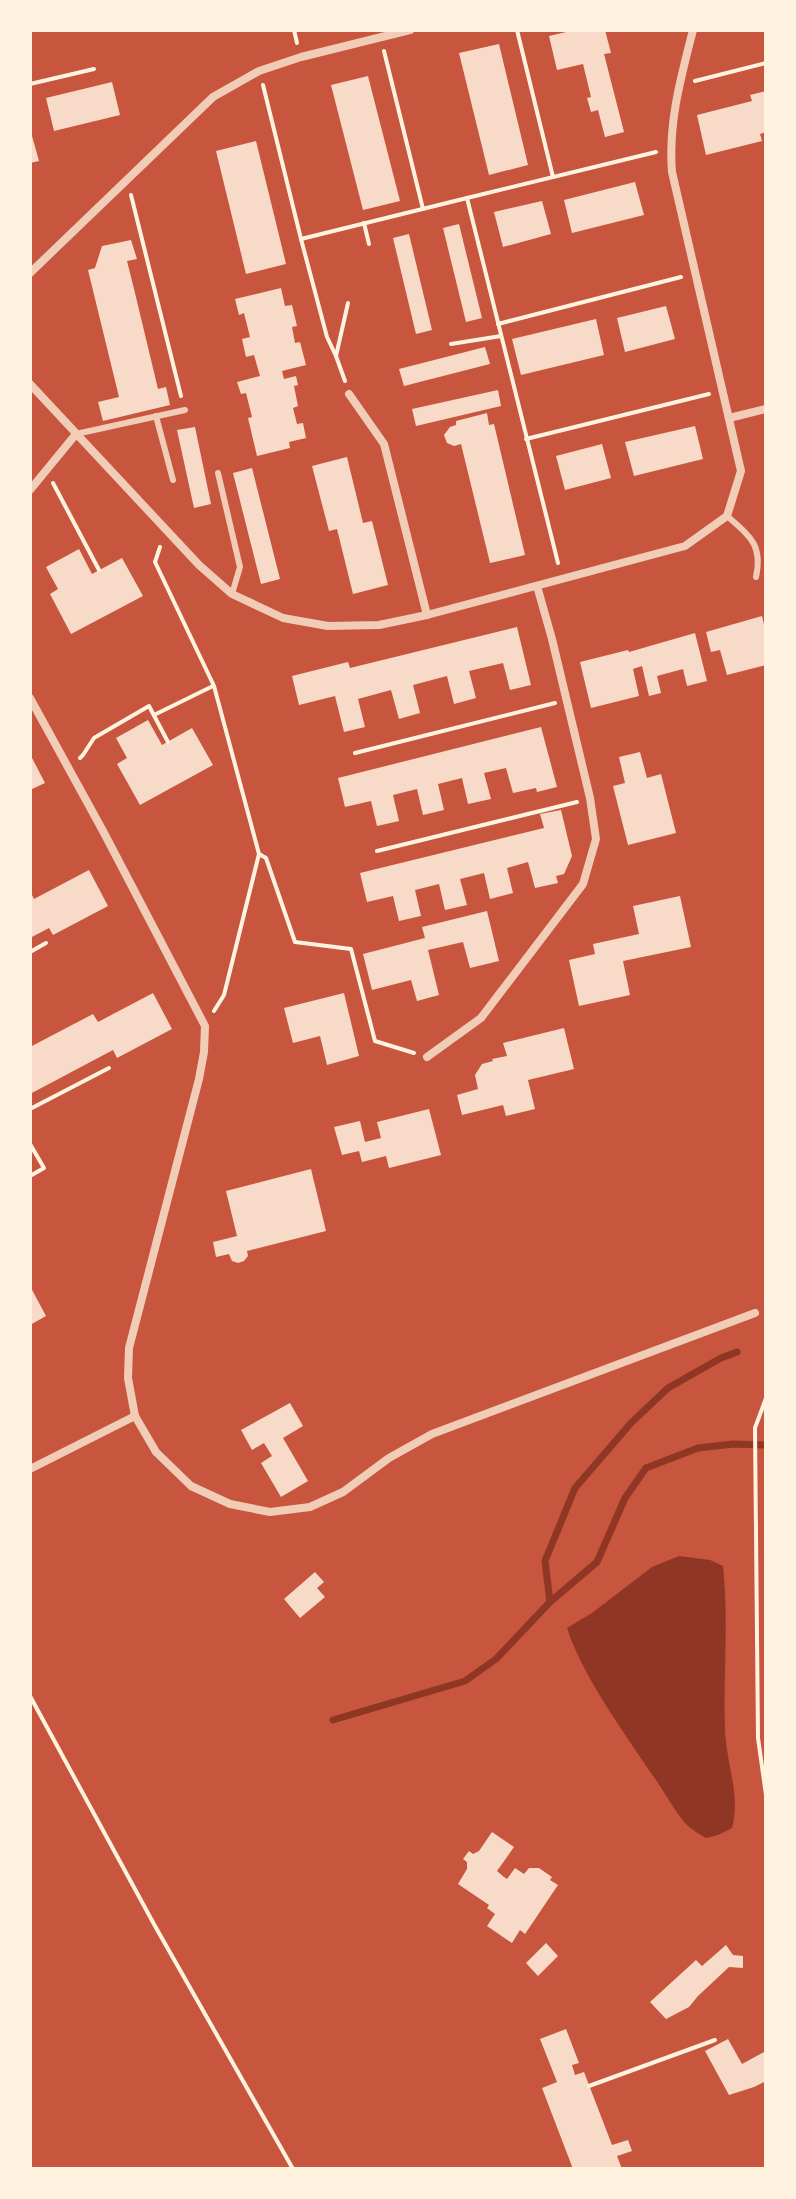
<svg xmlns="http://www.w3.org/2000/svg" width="796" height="2199" font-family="'Noto Sans',sans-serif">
  <rect width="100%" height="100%" fill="#c8553d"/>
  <path fill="#8f3625" d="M 679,1556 L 710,1560 L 723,1566 C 729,1621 723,1675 725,1729 C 726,1763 741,1795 732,1828 L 718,1835 L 706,1838 C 699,1834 692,1830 686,1824 C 673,1809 663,1789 651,1773 C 623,1731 582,1675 567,1628 L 592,1613 L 652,1567 Z"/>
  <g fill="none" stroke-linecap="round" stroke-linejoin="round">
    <g stroke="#8f3625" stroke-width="7">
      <polyline points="550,1602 545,1561 575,1488 631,1423 668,1388 721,1358 737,1352"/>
      <polyline points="333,1720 465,1681 496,1659 550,1602 597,1562 625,1498 646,1468 698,1448 733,1444 766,1445"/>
    </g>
  </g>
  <g fill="#f7dbc8">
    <polygon points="575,30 605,30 611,53 604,54 624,132 605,137 598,110 591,112 587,98 591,97 583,64 557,70 549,36"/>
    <polygon points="499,44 528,165 489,175 459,53"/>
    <polygon points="368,76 400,201 363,210 331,85"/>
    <polygon points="112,82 120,115 54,131 46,98"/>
    <polygon points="766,91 766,132 760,134 762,141 706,155 697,115 752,101 750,95"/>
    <polygon points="30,129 39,161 30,163"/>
    <polygon points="256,141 286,264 246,274 216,151"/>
    <polygon points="635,182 644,215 572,233 564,200"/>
    <polygon points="542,201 551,234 503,247 494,212"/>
    <polygon points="459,224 482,318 466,322 443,228"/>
    <polygon points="409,234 432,330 416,334 393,238"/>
    <polygon points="131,240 137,259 127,261 135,293 158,389 166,387 170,405 103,421 98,402 119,397 88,270 95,268 102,246"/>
    <polygon points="281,288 285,306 292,305 297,326 292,327 295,343 300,342 306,365 282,371 284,379 296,376 298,385 294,386 298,406 293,408 297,424 303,423 306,438 289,442 290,448 257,456 248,418 252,417 246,393 241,394 237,382 260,376 254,355 246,357 242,339 250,337 244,313 239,315 235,299"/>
    <polygon points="666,306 675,339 625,352 617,318"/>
    <polygon points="596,319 604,355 521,375 512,339"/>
    <polygon points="485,347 490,364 404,386 399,369"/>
    <polygon points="498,390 501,406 416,426 412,409"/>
    <polygon points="487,413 489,425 494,424 525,555 490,563 461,444 454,446 447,443 444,435 450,427 456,425 456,421"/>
    <polygon points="695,426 703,459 634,476 625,442"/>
    <polygon points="195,427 211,504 194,508 177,430"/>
    <polygon points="602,444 611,478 565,490 556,456"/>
    <polygon points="347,457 363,523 372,521 388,585 353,594 337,529 329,531 312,466"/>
    <polygon points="252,468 280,579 261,584 233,473"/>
    <polygon points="79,549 92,574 122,558 143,596 71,634 50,594 58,589 46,567"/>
    <polygon points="762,616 766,633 766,665 727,675 720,650 711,652 706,632"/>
    <polygon points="517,627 531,685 510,690 503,663 469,671 476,698 454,704 447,676 413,685 420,713 399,719 391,690 358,699 365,727 344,732 335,696 299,705 292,676 348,662 350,668"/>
    <polygon points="695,633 707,681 687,686 683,669 657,676 661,693 649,696 642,666 633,669 639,696 591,708 580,662 628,650 629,652"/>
    <polygon points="148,720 162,745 192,728 213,765 140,805 117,764 127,758 116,738"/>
    <polygon points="541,727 557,787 537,792 536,788 513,793 506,768 484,773 491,799 468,804 462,778 438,784 444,810 423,815 417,789 393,795 399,821 377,826 371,801 345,807 338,778"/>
    <polygon points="640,752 647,778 661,774 676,833 628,845 613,786 625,783 619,757"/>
    <polygon points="30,754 45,783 30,790"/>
    <polygon points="561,810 572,856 564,874 556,876 558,883 535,888 528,862 507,868 513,893 490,899 484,873 460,879 467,905 445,910 439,884 415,890 421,916 399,921 393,896 367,902 360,873 544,828 540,814"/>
    <polygon points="89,870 108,906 53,935 49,928 30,938 30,891 34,899"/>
    <polygon points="680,896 691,947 623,961 630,995 579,1006 569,960 595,954 593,944 639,934 633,906"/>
    <polygon points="487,911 499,961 470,968 463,942 428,950 439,995 417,1001 411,980 372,990 363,954 425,938 422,927"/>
    <polygon points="153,993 172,1029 117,1058 113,1050 30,1094 30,1047 93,1014 98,1022"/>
    <polygon points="344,993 359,1056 327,1065 320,1036 293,1043 284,1008"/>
    <polygon points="564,1028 574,1069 528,1080 535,1109 506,1116 503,1105 462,1115 457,1095 478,1089 475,1075 482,1064 493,1061 492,1059 507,1056 503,1043"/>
    <polygon points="429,1109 441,1155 389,1168 386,1156 362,1162 359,1151 342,1155 334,1127 360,1121 365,1142 381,1138 377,1122"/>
    <polygon points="311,1169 326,1231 247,1251 248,1256 244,1261 238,1263 232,1261 229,1254 216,1257 213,1242 237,1236 226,1191"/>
    <polygon points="30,1286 46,1316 30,1325"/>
    <polygon points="290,1403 303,1426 283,1438 308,1481 281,1497 261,1463 272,1456 264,1443 252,1450 241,1430"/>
    <polygon points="315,1572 324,1582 317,1588 325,1597 300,1618 284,1599"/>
    <polygon points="492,1832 514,1847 497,1871 504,1877 507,1879 515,1868 524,1874 529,1868 539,1868 552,1877 550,1880 558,1885 525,1934 520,1930 512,1943 487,1926 495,1914 487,1908 489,1905 458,1884 467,1869 467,1862 463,1859 469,1851 473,1854 479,1851"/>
    <polygon points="546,1943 558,1956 538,1976 526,1963"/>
    <polygon points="726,1945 733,1955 743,1956 743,1968 729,1967 698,1996 689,2007 666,2019 650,2002 696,1960 702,1966"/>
    <polygon points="566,2029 579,2063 572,2065 575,2075 584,2072 612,2145 628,2140 632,2151 617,2156 622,2169 573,2169 542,2088 557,2082 540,2039"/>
    <polygon points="728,2039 742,2064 766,2051 766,2081 754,2087 729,2095 705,2051"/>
  </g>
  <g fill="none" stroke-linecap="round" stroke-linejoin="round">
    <g stroke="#fff3e0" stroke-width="4">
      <polyline points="294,30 297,43"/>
      <polyline points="517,30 553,177"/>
      <polyline points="384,51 423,209"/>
      <polyline points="695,81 766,63"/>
      <polyline points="30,84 94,69"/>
      <polyline points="263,85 301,239 327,337 336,356"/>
      <polyline points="131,195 181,396"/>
      <polyline points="364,223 369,244"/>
      <polyline points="301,239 467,198"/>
      <polyline points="498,324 681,277"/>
      <polyline points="451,344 501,336"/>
      <polyline points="345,381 336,356 348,303"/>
      <polyline points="526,439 709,394"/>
      <polyline points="53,483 99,570"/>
      <polyline points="160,547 155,562 214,686 259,854 224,995 214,1011"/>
      <polyline points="558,563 467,198 656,152"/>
      <polyline points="154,715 213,686"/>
      <polyline points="355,753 555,703"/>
      <polyline points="80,758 83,755 94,738 149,706 168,742"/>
      <polyline points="377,851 577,802"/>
      <polyline points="259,854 266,858 295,942 351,949 375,1041 414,1053"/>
      <polyline points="30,952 46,943"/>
      <polyline points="30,1109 109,1068"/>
      <polyline points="30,1144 44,1168 30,1176"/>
      <polyline points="766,1398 755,1428 758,1738 766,1795"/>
      <polyline points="30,1696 155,1926 293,2169"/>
      <polyline points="589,2086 715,2040"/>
    </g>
    <g stroke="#f1ccb7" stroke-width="6">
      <polyline points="156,416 173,480"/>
      <polyline points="76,434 185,410"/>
      <polyline points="218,473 240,567 232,594"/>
      <path d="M 727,516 C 750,536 763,545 756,577"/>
    </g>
    <g stroke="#f1ccb7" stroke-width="8">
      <polyline points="30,273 213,97 259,71 301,57 410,30"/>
      <path d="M 30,384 L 199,565 L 232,594 L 283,618 L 328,626 L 379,625 L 427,615 L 685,546 L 727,516 L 741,471 L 672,172 C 668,123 681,77 693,30"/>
      <polyline points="349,394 384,444 427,615"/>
      <polyline points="729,418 766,409"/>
      <polyline points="30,490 76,434"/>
      <polyline points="30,698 103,831 205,1026 204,1052 199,1079 129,1348 128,1378 135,1416 156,1452 191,1486 230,1504 270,1512 310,1507 343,1492 389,1458 432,1434 755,1313"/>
      <polyline points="427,1057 481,1018 583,884 596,839 590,798 552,639 537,586"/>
      <polyline points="30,1469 135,1416"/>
    </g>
  </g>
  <rect width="796" height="2199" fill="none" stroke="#fff3e0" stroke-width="64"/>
</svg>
